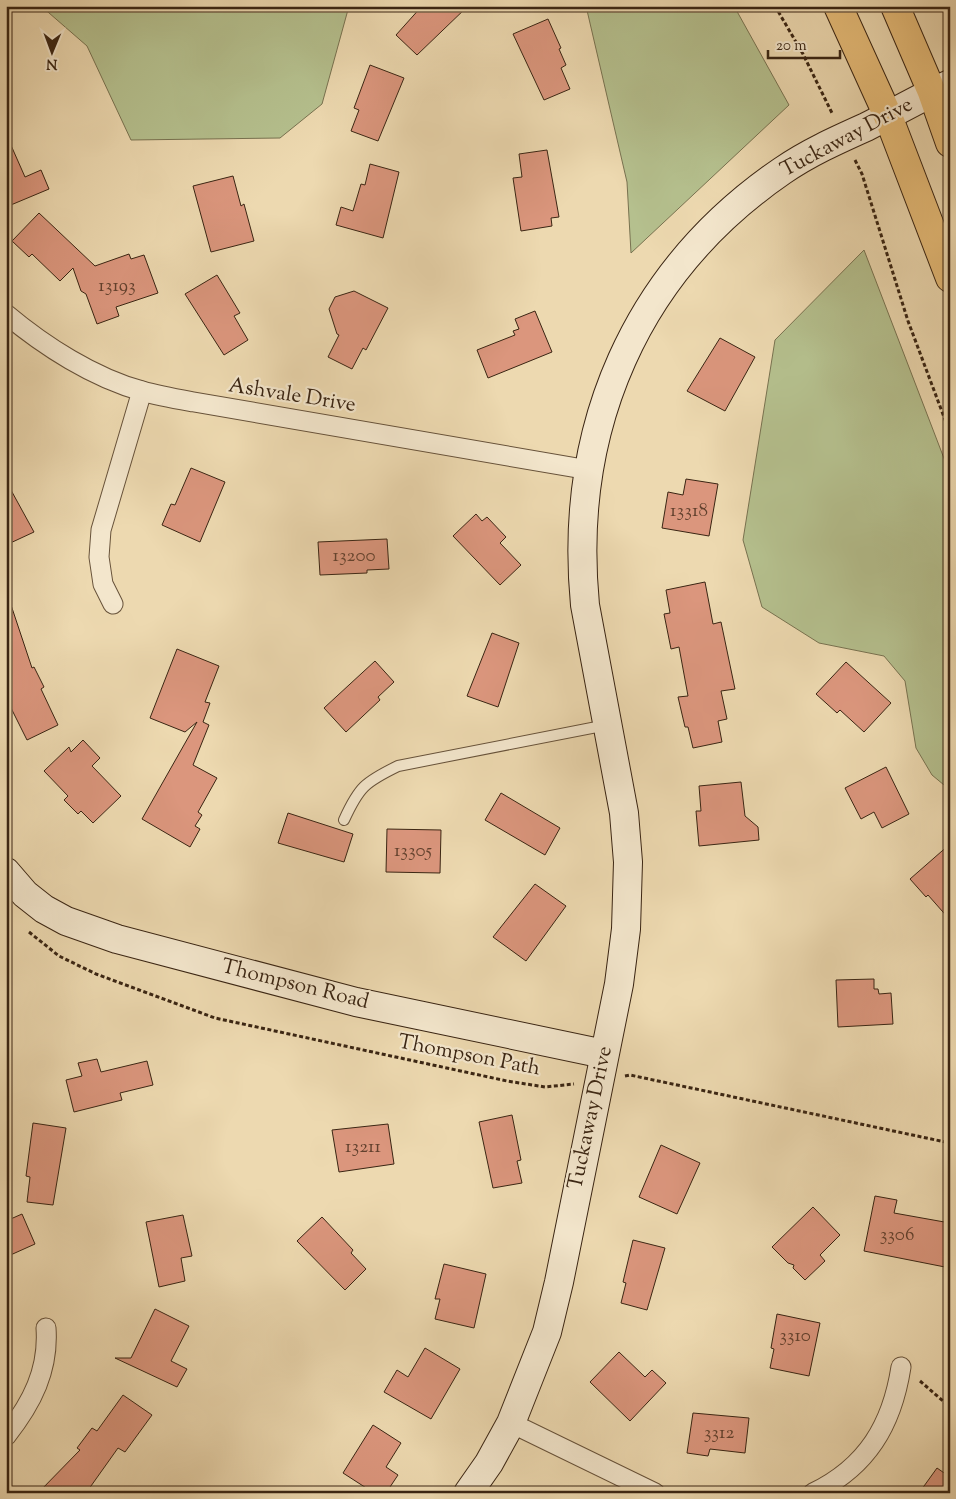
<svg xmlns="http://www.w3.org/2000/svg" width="956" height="1499" font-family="'Sorts Mill Goudy',serif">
  <rect width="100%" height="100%" fill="#edd9b0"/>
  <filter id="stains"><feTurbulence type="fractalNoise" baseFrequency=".004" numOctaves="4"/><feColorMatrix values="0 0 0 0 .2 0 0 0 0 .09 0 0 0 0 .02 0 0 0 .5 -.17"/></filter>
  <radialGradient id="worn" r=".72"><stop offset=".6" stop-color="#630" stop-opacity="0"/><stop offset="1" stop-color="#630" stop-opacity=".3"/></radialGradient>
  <g fill="#b5c08e" stroke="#787250">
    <polygon points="41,6 349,6 322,104 280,138 131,140 87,46"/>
    <polygon points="586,6 734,6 789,105 631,253 627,182"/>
    <polygon points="864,250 950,474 950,790 932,775 916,748 905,681 884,656 819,643 762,607 743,540 775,340"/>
  </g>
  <g fill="#db967d" stroke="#3a2513">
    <polygon points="422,6 468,6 417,55 396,35"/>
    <polygon points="548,19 561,48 559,49 566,65 561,68 570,89 544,100 513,34"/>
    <polygon points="370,65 404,78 378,141 351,131 359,110 354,108"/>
    <polygon points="6,134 25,177 41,170 49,189 6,207"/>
    <polygon points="547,150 559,217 551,218 552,226 521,231 513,178 522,177 519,154"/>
    <polygon points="370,164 399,172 383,238 336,225 341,207 353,211 361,184 365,185"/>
    <polygon points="233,176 241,206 244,204 254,241 211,252 193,186"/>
    <polygon points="39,213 95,266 129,254 131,259 144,255 158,293 116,307 119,316 97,324 86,294 81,291 73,268 60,281 32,254 29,257 12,241"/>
    <polygon points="217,275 240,313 234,316 248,340 224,355 185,294"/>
    <polygon points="354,291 388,308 366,350 363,348 352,369 328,357 339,335 337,334 329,309 335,297"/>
    <polygon points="535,311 552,352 488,378 477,350 515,335 513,331 519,329 515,319"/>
    <polygon points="720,338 755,357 725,411 687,391"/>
    <polygon points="191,468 225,482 200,542 162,525 171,504 175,505"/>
    <polygon points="686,479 718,484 709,536 662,528 668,492 683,495"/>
    <polygon points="6,481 34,532 6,545"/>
    <polygon points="476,514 482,521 487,517 506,537 500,543 521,565 500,585 453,536"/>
    <polygon points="387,539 389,569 367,570 367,573 320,575 318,542"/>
    <polygon points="705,582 713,624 721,622 735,689 721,691 727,719 718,721 722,742 693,748 688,727 685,727 678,697 688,696 679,647 671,649 664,614 670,613 666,590"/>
    <polygon points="6,602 10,602 32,668 34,667 44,687 41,689 58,725 27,740 6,698"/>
    <polygon points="492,633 519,643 498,707 467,696"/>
    <polygon points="177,649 219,666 205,702 210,703 203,722 209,725 193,765 217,778 198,812 202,815 195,826 200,829 190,847 142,819 197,722 185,732 150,718"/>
    <polygon points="375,661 394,682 378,697 380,700 346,732 324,708"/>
    <polygon points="846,662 891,703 864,732 840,710 837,713 816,694"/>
    <polygon points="83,740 100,758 92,766 121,796 93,823 81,811 78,814 64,800 68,796 44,771 69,747 71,752"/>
    <polygon points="886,767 909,814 882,828 874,812 861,819 845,788"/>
    <polygon points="741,782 745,816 758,827 759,840 699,846 696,811 701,811 699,786"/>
    <polygon points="501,793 560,828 545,855 485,820"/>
    <polygon points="288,813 353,834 344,862 278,843"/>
    <polygon points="387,829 441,830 440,873 386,872"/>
    <polygon points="950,844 950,920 928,895 926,897 910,879"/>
    <polygon points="535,884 566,906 526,961 493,937"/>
    <polygon points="874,979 874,989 878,989 879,994 891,993 893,1024 838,1027 836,980"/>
    <polygon points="97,1059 101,1072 147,1061 153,1085 120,1093 122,1100 74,1112 66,1080 82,1076 78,1063"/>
    <polygon points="512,1115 521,1160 517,1161 522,1183 493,1188 479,1122"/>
    <polygon points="33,1123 66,1128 53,1205 27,1202 30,1177 26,1176"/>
    <polygon points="388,1124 394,1164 339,1172 332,1130"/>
    <polygon points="661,1145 700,1163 677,1214 639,1197"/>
    <polygon points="875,1196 897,1200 894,1213 950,1223 950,1268 864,1251"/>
    <polygon points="813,1207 840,1235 820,1255 825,1261 805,1280 793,1268 794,1265 788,1263 772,1247"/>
    <polygon points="22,1214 35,1244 6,1257 6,1221"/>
    <polygon points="183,1215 192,1256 181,1258 185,1281 159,1287 146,1222"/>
    <polygon points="322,1217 353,1250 351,1253 366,1269 345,1290 297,1241"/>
    <polygon points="633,1240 665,1248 647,1310 621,1303 626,1283 623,1282"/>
    <polygon points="444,1264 486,1274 474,1328 435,1319 440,1299 435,1299"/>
    <polygon points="155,1309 189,1326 171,1361 187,1369 177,1387 115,1358 131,1358"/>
    <polygon points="777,1314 820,1323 809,1376 770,1368 774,1349 771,1348"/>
    <polygon points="425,1348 460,1369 431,1419 384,1392 397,1370 408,1377"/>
    <polygon points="619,1352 645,1377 652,1370 666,1383 630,1421 590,1382"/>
    <polygon points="123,1395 152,1415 125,1452 118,1448 86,1493 38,1493 80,1450 77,1448 92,1428 97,1431"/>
    <polygon points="693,1413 749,1418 745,1453 710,1449 708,1456 687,1453"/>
    <polygon points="373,1425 401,1443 386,1467 398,1475 386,1493 374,1493 343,1473"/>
    <polygon points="937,1468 950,1477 950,1493 919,1493"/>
  </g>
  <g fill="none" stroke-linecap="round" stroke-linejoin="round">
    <defs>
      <path id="lane" d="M 344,820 C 359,787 365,782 398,766 L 607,725"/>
      <g id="street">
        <path d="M 6,314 C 44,346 94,378 142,391 C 159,396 177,399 194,402 L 589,470"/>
        <polyline points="113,604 103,584 99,557 101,530 142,391"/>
        <polyline points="511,1423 655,1493"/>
        <path d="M 6,1436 C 32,1403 49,1370 46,1328"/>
        <path d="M 813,1493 C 867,1467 892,1425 901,1367"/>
      </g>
      <g id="secondary">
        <polyline points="6,872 25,894 44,909 66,921 117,939 356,1002 604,1054"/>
        <path d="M 468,1493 L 489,1463 L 511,1423 L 547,1332 L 559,1282 L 619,984 L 626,929 L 628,862 L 624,813 L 585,605 C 568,428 635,272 782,171 C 808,153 837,140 866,127 C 894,113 921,97 950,84"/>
      </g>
      <g id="highway">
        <polyline points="838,6 888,116 950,278"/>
        <polyline points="895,6 932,92 950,143"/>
      </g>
    </defs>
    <use href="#lane" stroke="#67523a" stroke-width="12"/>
    <use href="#street" stroke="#67523a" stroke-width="21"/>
    <use href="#secondary" stroke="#3a2513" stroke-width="30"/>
    <use href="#highway" stroke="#3a2513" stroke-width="30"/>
    <g stroke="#3a2513" stroke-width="3" stroke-dasharray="4 2.5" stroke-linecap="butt">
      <polyline points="775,6 803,54 832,113"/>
      <polyline points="855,160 862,174 908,321 950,433"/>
      <polyline points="29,932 59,956 96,974 215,1018 507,1081 545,1087 574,1084"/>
      <polyline points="625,1076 630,1075 950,1143"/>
      <polyline points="920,1381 950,1407"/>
    </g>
    <use href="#lane" stroke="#f3e6cc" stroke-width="10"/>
    <use href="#street" stroke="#f3e6cc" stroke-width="19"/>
    <use href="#secondary" stroke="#f3e6cc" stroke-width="28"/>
    <use href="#highway" stroke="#e6bc78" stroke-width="28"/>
  </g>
  <g text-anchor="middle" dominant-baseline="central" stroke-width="4.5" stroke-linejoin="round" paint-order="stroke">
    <g font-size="19" fill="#62412e">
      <text x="117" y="286">13193</text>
      <text x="689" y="511">13318</text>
      <text x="354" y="556">13200</text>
      <text x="413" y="851">13305</text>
      <text x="363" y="1147">13211</text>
      <text x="897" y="1235">3306</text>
      <text x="795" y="1336">3310</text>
      <text x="719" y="1433">3312</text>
    </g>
    <g font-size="21" fill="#3a2513" stroke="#f3e6cc">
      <text transform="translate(847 138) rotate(-28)">Tuckaway Drive</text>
      <text transform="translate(292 396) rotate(9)">Ashvale Drive</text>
      <text transform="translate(295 985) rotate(14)">Thompson Road</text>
      <text transform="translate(469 1056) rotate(11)">Thompson Path</text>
      <text transform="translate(591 1118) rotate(-78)">Tuckaway Drive</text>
    </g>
  </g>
  <rect width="956" height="1499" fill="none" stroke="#edd9b0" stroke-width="25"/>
  <rect x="8" y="8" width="941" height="1484" fill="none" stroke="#3a2513" stroke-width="2.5"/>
  <rect x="12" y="12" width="931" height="1474" fill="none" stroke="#3a2513"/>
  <g transform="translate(52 52) rotate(181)" stroke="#f3e6cc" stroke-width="4" paint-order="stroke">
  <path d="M0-4L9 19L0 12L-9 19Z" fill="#3a2513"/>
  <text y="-8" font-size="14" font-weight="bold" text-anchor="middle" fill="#3a2513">N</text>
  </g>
  <path d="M768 50v8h72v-8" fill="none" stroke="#3a2513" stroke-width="2.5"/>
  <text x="776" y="50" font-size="15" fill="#3a2513" stroke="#f3e6cc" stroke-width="4" paint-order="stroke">20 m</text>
  <rect width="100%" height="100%" filter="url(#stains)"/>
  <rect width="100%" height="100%" fill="url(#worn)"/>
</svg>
